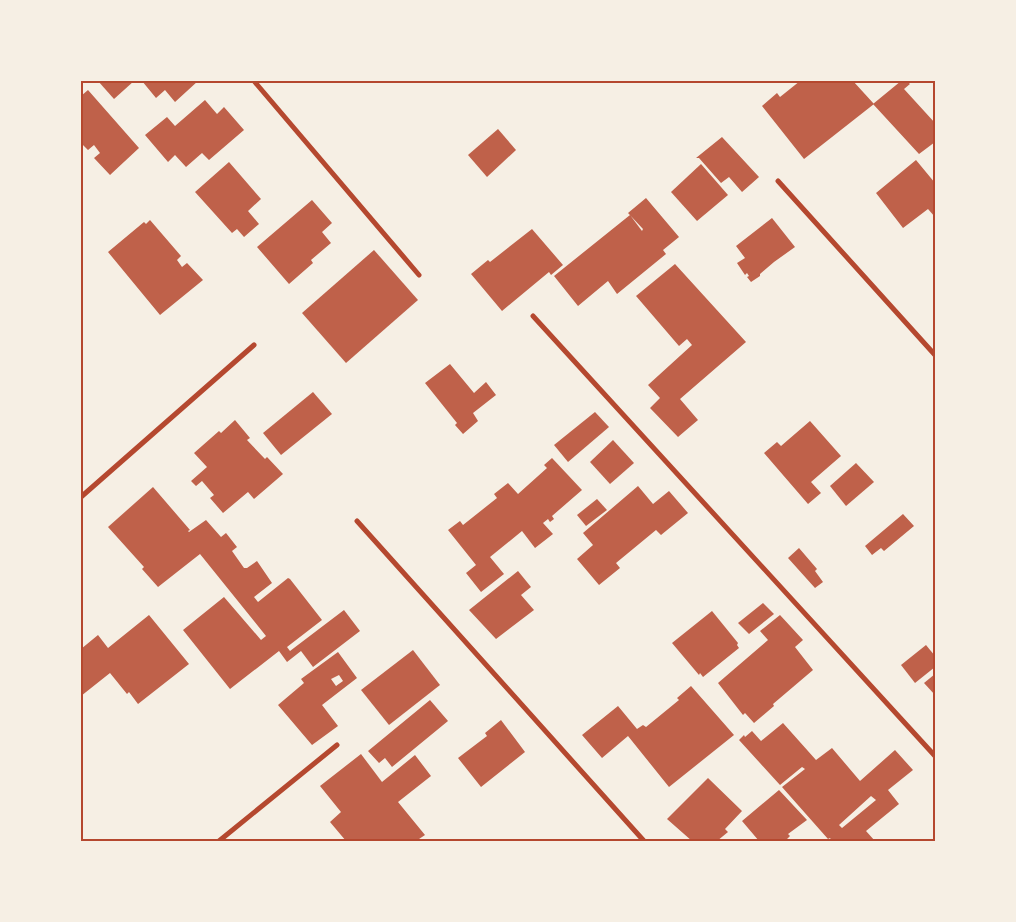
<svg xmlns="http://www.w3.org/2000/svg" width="1016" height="922" font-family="Bitter,serif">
  <rect width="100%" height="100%" fill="#f6efe4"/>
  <g fill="#bf614a" fill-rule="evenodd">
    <polygon points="98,81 134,81 114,99"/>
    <polygon points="142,81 198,81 175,102 165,90 156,98"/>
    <polygon points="800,81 853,81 874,104 804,159 762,106 777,93 780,97"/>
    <polygon points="901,81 907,81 910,84 904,89 935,123 935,142 919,154 873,104"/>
    <polygon points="88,90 139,148 110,175 94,158 100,153 94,145 88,150 81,143 81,96"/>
    <polygon points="205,100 217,114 224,107 244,130 209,160 202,153 186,167 175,155 168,162 145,135 167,117 175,126"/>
    <polygon points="498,129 516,150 487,177 468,155"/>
    <polygon points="722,137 759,177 742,192 729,177 721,183 699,158 696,158"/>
    <polygon points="916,160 935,183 935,217 928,209 903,228 876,193"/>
    <polygon points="229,162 261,199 248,211 259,224 244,237 237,229 232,233 195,192"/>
    <polygon points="701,164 728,195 697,221 671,192"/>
    <polygon points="646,198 679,237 663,250 666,254 617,294 608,281 578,306 554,276 630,215 642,231 643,229 628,213"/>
    <polygon points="312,200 332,223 322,232 331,243 311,260 313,263 289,284 257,247"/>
    <polygon points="772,218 795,247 774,262 760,274 760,276 751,282 747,277 749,276 747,273 745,275 737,263 745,258 736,246"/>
    <polygon points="150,220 181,256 177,260 182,267 187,263 203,280 160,315 108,252 144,222 146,224"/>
    <polygon points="532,229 563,265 551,275 549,272 502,311 471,274 488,260 490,262"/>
    <polygon points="374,250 418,300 346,363 302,313"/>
    <polygon points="675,264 746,342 680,399 698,420 678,437 650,408 660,398 648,385 692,345 687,339 679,346 636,296"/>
    <polygon points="450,364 474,393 486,382 496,395 473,413 478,421 463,434 455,425 457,423 425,383"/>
    <polygon points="313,392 332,414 281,455 263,433"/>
    <polygon points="595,412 609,427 568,462 554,445"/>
    <polygon points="235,420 250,438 247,440 265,459 267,457 283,474 254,499 248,492 223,513 210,498 214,495 202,481 196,486 191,481 207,467 194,453 219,431 221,433"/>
    <polygon points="810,421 841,456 811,482 821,493 808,504 764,453 777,442 781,446"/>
    <polygon points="613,440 634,463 610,484 590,462"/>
    <polygon points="552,458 582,490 552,516 554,519 550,522 548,519 543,523 553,534 535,548 522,531 490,557 504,574 481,592 466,573 476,565 448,530 460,521 463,525 497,498 494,494 508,483 518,494 547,468 544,465"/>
    <polygon points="856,463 874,482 846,506 830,486"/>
    <polygon points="638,486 653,504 669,491 688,513 661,535 656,530 616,563 620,568 599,585 577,559 593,545 583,533"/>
    <polygon points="153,487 190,530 188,531 189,532 206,520 221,537 226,533 237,547 232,551 244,568 247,568 257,561 272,583 254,597 258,602 288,578 290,579 322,620 287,647 290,651 344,610 360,631 313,667 301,651 287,662 279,651 230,689 183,630 224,597 261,640 266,636 200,554 158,587 142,569 144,567 108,527"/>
    <polygon points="597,499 607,510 586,526 577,515"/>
    <polygon points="903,514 914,526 884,551 881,548 872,555 865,546"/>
    <polygon points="799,548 817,569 815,571 823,582 815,588 788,558"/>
    <polygon points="518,571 531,587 521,595 534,610 496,639 469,610"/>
    <polygon points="763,603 774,614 749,634 738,623"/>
    <polygon points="712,611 738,643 737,645 739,648 703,677 700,673 699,675 672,643"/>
    <polygon points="149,615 189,664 138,704 129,692 127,694 110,673 81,696 81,649 98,635 108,648"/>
    <polygon points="780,615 803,640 795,647 813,670 773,704 774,706 754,723 745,713 743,715 718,683 768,640 760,631"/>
    <polygon points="926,645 935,656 935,667 915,683 901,665"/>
    <polygon points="413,650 440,685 389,725 361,690"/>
    <path d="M 338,652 L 357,678 L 322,705 L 338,726 L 312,745 L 278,705 L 304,683 L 301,679 ZM 339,675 L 343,681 L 336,686 L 331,679 Z"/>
    <polygon points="935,674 935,695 924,683"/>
    <polygon points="691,686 734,735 669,787 628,736 602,758 582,735 618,706 637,729 643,725 646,727 679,700 677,698"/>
    <polygon points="430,700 448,721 392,767 385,758 379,763 368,751"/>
    <polygon points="501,720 525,752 481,787 458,758 487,736 485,733"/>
    <path d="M 783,723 L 816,760 L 832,748 L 860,781 L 895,750 L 913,770 L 888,790 L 899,804 L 866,831 L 875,841 L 832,841 L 830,838 L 828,839 L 782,787 L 805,769 L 802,767 L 780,785 L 739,740 L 744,735 L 745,737 L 752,731 L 761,741 ZM 871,796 L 876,800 L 842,828 L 839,825 Z"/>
    <polygon points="361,754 382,782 415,755 431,776 398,802 425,835 416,841 346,841 330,822 341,812 320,786"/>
    <polygon points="708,778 742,811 725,829 728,832 717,841 692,841 667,819"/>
    <polygon points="779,790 807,820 788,834 790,836 785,841 759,841 742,821"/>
  </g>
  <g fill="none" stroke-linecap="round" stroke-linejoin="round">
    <g stroke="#b5482f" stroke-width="5">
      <polyline points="254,81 419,275"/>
      <polyline points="778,181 935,355"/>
      <polyline points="533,316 935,756"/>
      <polyline points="81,497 254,345"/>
      <polyline points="357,521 644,841"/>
      <polyline points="219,841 337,745"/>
    </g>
  </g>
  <rect width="1016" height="922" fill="none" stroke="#f6efe4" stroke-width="165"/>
  <rect x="82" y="82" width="852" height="758" fill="none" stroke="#b5482f" stroke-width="2"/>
</svg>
